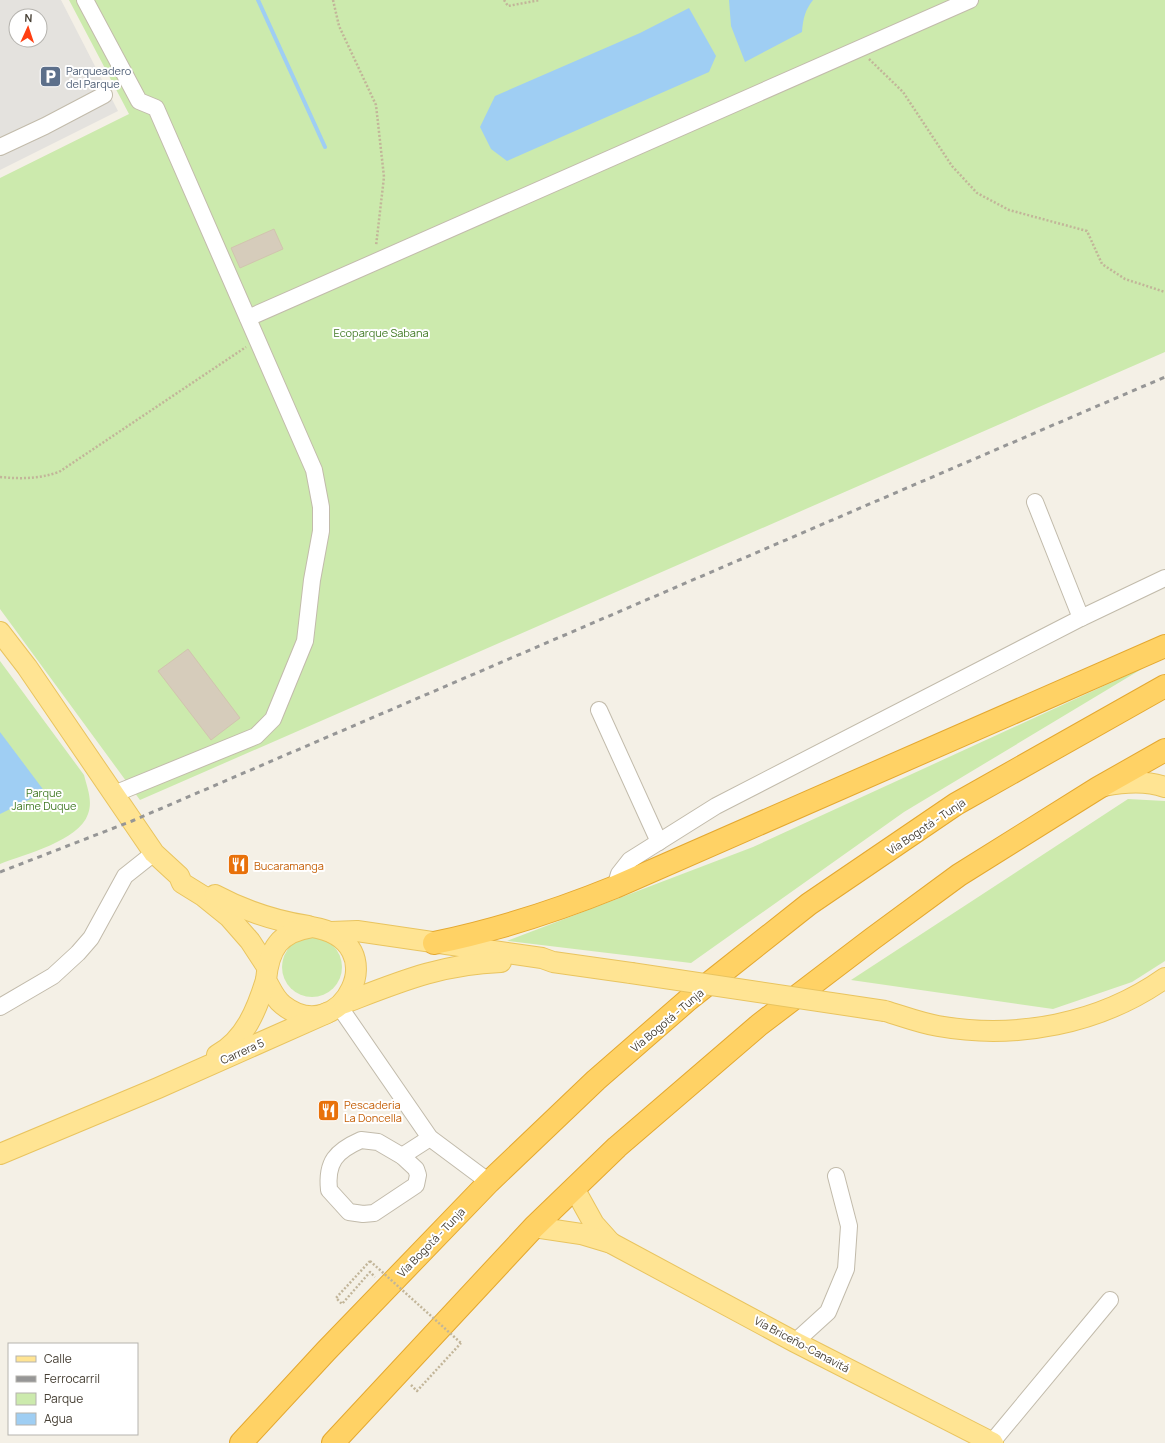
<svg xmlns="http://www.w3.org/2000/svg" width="1165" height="1443" font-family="Manrope,sans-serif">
  <rect width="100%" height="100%" fill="#f4f0e6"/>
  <g fill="#cceaad">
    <polygon points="69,0 1165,0 1165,352 140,800 0,609 0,178 129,114"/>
    <path d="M 0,661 L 84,775 C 87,787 93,801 88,814 C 79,841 25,854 0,864 Z"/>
    <polygon points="1145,667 904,812 691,963 507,941 753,847"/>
    <polygon points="1128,799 1165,801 1165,961 1132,982 1053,1009 851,980"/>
    <circle cx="312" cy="967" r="30"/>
  </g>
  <path fill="#e4e2de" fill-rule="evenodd" d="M 0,0 L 61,0 L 118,111 L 0,170 ZM 16,16 L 40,16 L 40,40 L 16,40 Z"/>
  <g fill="#9fcef3">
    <path d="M 729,0 L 813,0 C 805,10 803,19 802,32 L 745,62 L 731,26 Z"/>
    <polygon points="689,8 716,56 709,72 507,161 491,149 480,127 495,96 640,33"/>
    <polygon points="0,732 45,792 0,814"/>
  </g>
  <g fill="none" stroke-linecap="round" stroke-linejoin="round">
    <polyline stroke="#9fcef3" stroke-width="4" points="258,0 325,147"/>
  </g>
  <g fill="#d6ccbb" stroke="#d1c4ae">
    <polygon points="274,229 283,249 240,268 231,248"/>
    <polygon points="188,649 240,718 211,740 158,671"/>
  </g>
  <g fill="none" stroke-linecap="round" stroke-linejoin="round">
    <defs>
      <g id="minor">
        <polyline points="85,0 139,101 156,108 314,470 321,507 321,531 312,580 305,641 273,719 256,736 114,794"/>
        <polyline points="0,147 45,126 104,95"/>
        <polyline points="248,318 970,0"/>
        <polyline points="1035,502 1081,618"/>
        <polyline points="599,710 659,842"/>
        <polyline points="615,887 619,874 630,860 716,806 1081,618 1165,578"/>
        <polyline points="339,1006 430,1138 489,1182"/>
        <polyline points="0,1007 53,976 78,953 91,938 125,876 154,853"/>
        <path d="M 361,1140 L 378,1142 L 402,1156 L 416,1169 L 418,1175 L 416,1185 L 374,1213 L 363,1214 L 349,1212 L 329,1190 C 326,1162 336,1151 361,1140 Z"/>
        <polyline points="402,1156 430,1138"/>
        <polyline points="795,1342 828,1312 846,1269 849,1226 836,1176"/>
        <polyline points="992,1442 1110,1300"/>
      </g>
      <g id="major">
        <polyline points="0,632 27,667 154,853 179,876 182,883 203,896 229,917 250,941 267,967"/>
        <path d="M 1104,786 C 1124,782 1145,780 1165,787"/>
        <path d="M 215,895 C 245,911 275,921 308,926"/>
        <path d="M 312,927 C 398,941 341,1051 283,1005 C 275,999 271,989 266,980 C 269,949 279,932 312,927 Z"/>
        <polyline points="331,932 357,931 542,958 553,962 631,973"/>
        <path d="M 342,1004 C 397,983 440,964 501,962"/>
        <path d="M 885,1011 C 902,1016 920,1023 938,1026 C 1016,1040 1100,1024 1165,978"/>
        <path d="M 217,1055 C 245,1040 257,1009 266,980"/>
        <polyline points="0,1154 158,1088 327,1013"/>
        <polyline points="574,1188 594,1224 611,1243"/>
        <polyline points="534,1227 581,1234 611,1243 795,1342 993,1443"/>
      </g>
      <g id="highway">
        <path d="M 434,943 C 497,930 556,911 615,887 L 1165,646"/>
        <polyline points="241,1443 326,1351 489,1182 596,1080 689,999 809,904 956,804 1165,686"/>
        <polyline points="333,1443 534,1227 617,1147 759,1025 872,939 959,875 1098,788 1165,750"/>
      </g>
    </defs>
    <use href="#minor" stroke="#c2bbab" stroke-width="18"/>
    <use href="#major" stroke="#e9c45f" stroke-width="22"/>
    <use href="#highway" stroke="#e4a830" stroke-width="24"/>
    <g stroke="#c2b599" stroke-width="2.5" stroke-dasharray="2 2" stroke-linecap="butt">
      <polyline points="333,0 339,26 376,105 384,177 376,246"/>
      <polyline points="504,0 508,6 540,0"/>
      <polyline points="869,59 903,92 952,166 977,193 1009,210 1087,231 1102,264 1125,279 1165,292"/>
      <path d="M 0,477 C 21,479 38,479 59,472 L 246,347"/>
      <polyline points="370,1261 336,1298 342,1304 370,1272 375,1277"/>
      <polyline points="411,1385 417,1391 461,1343"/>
    </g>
    <use href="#minor" stroke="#fff" stroke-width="16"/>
    <use href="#major" stroke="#ffe493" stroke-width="20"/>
    <use href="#highway" stroke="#ffd265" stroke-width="22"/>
    <polyline stroke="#969696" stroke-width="3" stroke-dasharray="5 5" stroke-linecap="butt" points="0,872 132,821 1165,377"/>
    <defs>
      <polyline id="major-bridge" points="631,973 885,1011"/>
    </defs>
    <use href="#major-bridge" stroke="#e9c45f" stroke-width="22" stroke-linecap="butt"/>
    <polyline stroke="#c2b599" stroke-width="2.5" stroke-dasharray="2 2" stroke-linecap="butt" points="370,1261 461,1343"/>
    <use href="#major-bridge" stroke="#ffe493" stroke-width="20"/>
  </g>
  <defs>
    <symbol id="parking-square" viewBox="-11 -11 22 22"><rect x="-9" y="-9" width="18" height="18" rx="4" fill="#5c6f8a" stroke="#fff"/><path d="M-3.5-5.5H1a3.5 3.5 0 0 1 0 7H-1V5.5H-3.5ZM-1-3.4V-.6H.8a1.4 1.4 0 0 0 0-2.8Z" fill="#fff"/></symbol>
    <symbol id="restaurant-square" viewBox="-11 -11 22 22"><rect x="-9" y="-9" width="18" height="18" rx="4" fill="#e8710a" stroke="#fff"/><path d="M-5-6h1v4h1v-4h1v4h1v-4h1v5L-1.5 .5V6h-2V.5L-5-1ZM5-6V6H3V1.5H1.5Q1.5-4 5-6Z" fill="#fff"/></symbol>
  </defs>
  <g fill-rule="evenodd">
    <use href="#parking-square" x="38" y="64" width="25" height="25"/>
    <use href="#restaurant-square" x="226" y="852" width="25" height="25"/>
    <use href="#restaurant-square" x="316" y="1098" width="25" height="25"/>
  </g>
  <g text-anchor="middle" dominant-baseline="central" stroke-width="4" stroke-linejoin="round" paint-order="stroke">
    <g font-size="11" fill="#4e5e75" stroke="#fff" text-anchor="start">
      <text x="66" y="70">Parqueadero<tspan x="66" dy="13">del Parque</tspan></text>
    </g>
    <g font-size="11" fill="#437b26" stroke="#fff">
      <text x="381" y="332">Ecoparque Sabana</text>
      <text x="44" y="792">Parque<tspan x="44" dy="13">Jaime Duque</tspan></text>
    </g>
    <g font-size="11" fill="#474035" stroke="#fff">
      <text transform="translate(926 826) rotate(-34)">Vía Bogotá - Tunja</text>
      <text transform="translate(667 1020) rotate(-40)">Vía Bogotá - Tunja</text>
      <text transform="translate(242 1051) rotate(-24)">Carrera 5</text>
      <text transform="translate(431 1242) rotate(-46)">Vía Bogotá - Tunja</text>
      <text transform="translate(802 1344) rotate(28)">Vía Briceño-Canavitá</text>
    </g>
    <g font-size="11" fill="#c56008" stroke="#fff" text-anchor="start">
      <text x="254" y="865">Bucaramanga</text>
      <text x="344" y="1104">Pescaderia<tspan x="344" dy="13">La Doncella</tspan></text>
    </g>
  </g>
  <rect x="8" y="1343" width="130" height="92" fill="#ffffff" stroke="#b5b3ae"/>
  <rect x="16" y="1356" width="20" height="6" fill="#ffe493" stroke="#b5b3ae"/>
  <text x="44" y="1363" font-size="12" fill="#474035">Calle</text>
  <rect x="16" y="1376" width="20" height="6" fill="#969696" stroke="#b5b3ae"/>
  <text x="44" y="1383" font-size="12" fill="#474035">Ferrocarril</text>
  <rect x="16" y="1393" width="20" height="12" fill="#cceaad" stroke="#b5b3ae"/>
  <text x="44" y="1403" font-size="12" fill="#474035">Parque</text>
  <rect x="16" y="1413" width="20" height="12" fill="#9fcef3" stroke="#b5b3ae"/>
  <text x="44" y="1423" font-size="12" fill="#474035">Agua</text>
  <g transform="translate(28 28) rotate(3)"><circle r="19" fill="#ffffff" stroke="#b5b3ae"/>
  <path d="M0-3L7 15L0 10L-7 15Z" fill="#ff3e11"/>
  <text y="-6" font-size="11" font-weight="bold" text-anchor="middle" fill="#474035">N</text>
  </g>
</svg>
